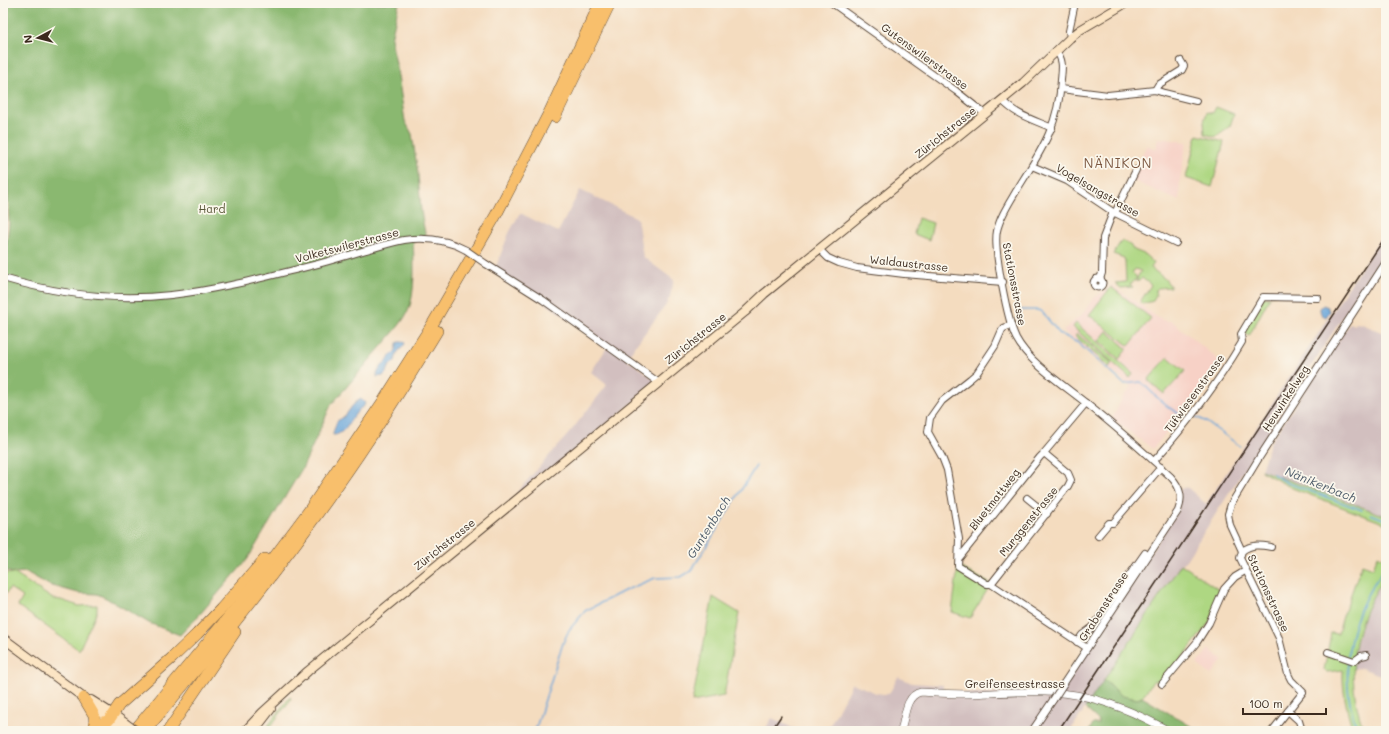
<svg xmlns="http://www.w3.org/2000/svg" width="1389" height="734" font-family="Mali,sans-serif">
  <rect width="100%" height="100%" fill="#fbf7ec"/>
  <filter id="ink" filterUnits="userSpaceOnUse"><feTurbulence type="fractalNoise" baseFrequency=".025" numOctaves="2"/><feDisplacementMap in="SourceGraphic" scale="8" xChannelSelector="R" yChannelSelector="G"/><feConvolveMatrix kernelMatrix="1 2 1 2 8 2 1 2 1" color-interpolation-filters="sRGB"/></filter>
  <filter id="wash" filterUnits="userSpaceOnUse"><feTurbulence type="fractalNoise" baseFrequency=".012" numOctaves="4" result="noise"/><feDisplacementMap in="SourceGraphic" scale="16" xChannelSelector="R" yChannelSelector="G"/><feGaussianBlur stdDeviation="0.9" result="paint"/><feColorMatrix in="noise" values="0 0 0 0 0 0 0 0 0 0 0 0 0 0 0 0 0 1.4 0 .05"/><feComposite in="paint" operator="in"/></filter>
  <g filter="url(#wash)">
    <rect width="100%" height="100%" fill="#f4dcbf"/>
    <g fill="#f7d1c6">
      <polygon points="1158,138 1187,142 1180,179 1179,201 1129,179 1147,145 1156,150"/>
      <polygon points="1112,285 1157,317 1165,321 1172,321 1222,363 1153,449 1112,419 1123,397 1132,387 1063,331 1083,313 1093,299"/>
      <polygon points="1209,649 1223,660 1211,675 1197,664"/>
    </g>
    <g fill="#d2bfbf">
      <polygon points="580,190 637,218 643,257 674,280 670,296 666,305 626,358 658,382 515,500 518,491 571,431 607,385 591,372 608,346 495,269 509,233 520,213 558,232"/>
      <polygon points="1386,230 1386,250 1186,560 1181,564 1070,731 827,731 852,683 876,693 883,694 889,694 898,677 912,683 943,685 943,693 1059,693 1178,511 1180,489 1187,487 1206,504"/>
      <polygon points="1350,323 1355,325 1356,323 1362,324 1386,334 1386,516 1261,470 1270,443"/>
      <polygon points="1386,577 1386,677 1361,668 1353,669 1353,665 1355,648 1364,614 1376,590"/>
      <polygon points="772,718 799,731 764,731"/>
    </g>
    <g fill="#aed782" stroke="#748050">
      <polygon points="1216,107 1234,114 1230,126 1215,137 1205,134 1204,121 1207,112 1213,113"/>
      <polygon points="1197,135 1224,142 1212,187 1186,178"/>
      <polygon points="918,218 933,223 929,240 914,234"/>
      <polygon points="1122,240 1131,246 1134,250 1144,254 1154,263 1151,268 1165,279 1171,287 1158,288 1155,291 1156,296 1153,301 1142,304 1140,302 1151,285 1142,278 1138,282 1137,278 1141,271 1135,269 1132,273 1136,276 1136,282 1134,280 1130,285 1133,287 1121,288 1115,283 1126,282 1125,262 1124,258 1113,254"/>
      <polygon points="1386,250 1386,255 1345,315"/>
      <polygon points="1111,287 1151,318 1129,346 1089,315"/>
      <polygon points="1263,297 1270,297 1249,336 1242,332"/>
      <polygon points="1076,323 1133,374 1130,378 1073,327"/>
      <polygon points="1107,331 1127,349 1119,359 1099,341"/>
      <polygon points="1077,334 1112,363 1109,367 1075,336"/>
      <polygon points="1168,357 1185,371 1164,394 1148,380"/>
      <polygon points="1261,470 1386,516 1386,524 1292,488 1261,471"/>
      <path d="M 1386,551 C 1386,559 1388,568 1386,576 C 1385,581 1379,586 1376,591 C 1372,598 1368,606 1365,613 C 1349,651 1350,692 1364,731 L 1353,731 C 1347,711 1342,691 1343,670 L 1327,672 L 1324,670 L 1331,633 L 1338,634 L 1343,616 L 1362,564 L 1373,568 L 1378,555 L 1383,558 Z"/>
      <polygon points="1181,564 1222,592 1209,623 1162,684 1154,680 1142,697 1138,699 1122,696 1104,680"/>
      <polygon points="958,566 991,584 970,618 952,612"/>
      <polygon points="3,573 15,574 53,599 61,600 79,606 97,605 97,611 79,650 18,606 23,597 10,588 4,596 3,595"/>
      <polygon points="713,597 739,613 724,696 692,702"/>
      <polygon points="290,697 291,699 267,731 264,731"/>
    </g>
    <g fill="#8ab870" stroke="#627147">
      <path d="M 3,3 L 399,3 L 391,39 L 397,69 L 405,121 L 412,134 L 418,174 L 421,211 L 426,239 L 413,239 C 414,258 416,294 408,311 C 404,320 398,327 392,334 L 331,405 L 303,467 L 247,560 L 200,614 L 180,635 L 149,623 L 106,598 L 97,594 L 78,593 L 49,585 L 26,572 L 13,573 L 3,570 L 3,277 L 9,223 L 7,163 L 3,159 Z"/>
      <polygon points="1104,680 1122,696 1138,699 1142,697 1199,731 1114,731 1113,729 1109,731 1089,731 1093,724 1099,724 1098,720 1085,708"/>
    </g>
    <g fill="#68a4d9" stroke="#52677c">
      <path d="M 1323,305 L 1328,307 L 1328,310 L 1330,311 L 1326,317 C 1321,316 1320,312 1320,308 Z"/>
      <path d="M 399,342 L 404,342 L 405,344 L 397,353 L 395,361 L 390,365 L 387,372 L 383,376 L 377,377 C 376,368 388,363 390,355 L 392,355 C 396,351 397,348 397,343 Z"/>
      <path d="M 361,399 L 365,403 L 364,406 C 353,411 346,436 333,435 L 333,433 L 337,421 C 350,415 349,405 361,399 Z"/>
    </g>
    <g fill="none" stroke-linecap="round" stroke-linejoin="round">
      <g stroke="#68a4d9" stroke-width="1.5">
        <path d="M 1021,310 L 1038,310 L 1042,312 L 1059,333 L 1078,343 L 1124,384 L 1141,382 C 1153,393 1170,412 1185,416"/>
        <polyline points="1196,417 1205,421 1240,446"/>
        <polyline points="1273,474 1288,483 1362,510"/>
        <polyline points="1371,514 1386,520"/>
        <path d="M 1348,656 C 1352,625 1364,592 1386,568"/>
        <path d="M 1348,660 C 1346,685 1349,708 1358,731"/>
        <polyline points="535,731 563,643 569,630 585,611 626,590 655,578 681,577 691,571 756,466"/>
      </g>
    </g>
  </g>
  <g filter="url(#ink)">
    <g fill="none" stroke-linecap="round" stroke-linejoin="round">
      <defs>
        <g id="minor">
          <polyline points="832,3 956,91 985,114"/>
          <polyline points="1070,38 1069,31 1075,3"/>
          <path d="M 1056,51 C 1064,60 1062,69 1061,80 C 1059,125 1041,151 1018,188 C 1010,202 1000,216 997,231 C 993,249 1008,322 1016,338 C 1029,363 1065,386 1087,404 C 1116,427 1144,452 1171,477 C 1181,488 1183,498 1178,511 L 1064,683"/>
          <polyline points="1061,89 1108,95 1155,90 1164,93 1196,101"/>
          <polyline points="1155,90 1158,85 1182,70 1184,66 1181,61"/>
          <path d="M 1002,100 C 1015,115 1034,120 1052,128"/>
          <polyline points="1032,166 1067,181 1113,212 1176,243"/>
          <polyline points="1115,213 1136,170"/>
          <polyline points="819,249 828,258 839,263 857,268 904,274 1003,282"/>
          <polyline points="486,264 543,300 658,382"/>
          <path d="M 3,278 C 57,294 115,301 171,295 C 218,290 265,277 310,266 C 342,258 372,247 404,240 C 426,237 446,239 466,250"/>
          <circle cx="1098" cy="283" r="4.5"/>
          <polyline points="1100,279 1102,273 1103,238 1113,212"/>
          <polyline points="1011,325 1004,328 1002,330 995,346 977,373 970,379 942,401 930,418 928,432 942,457 947,470 959,539 958,566 987,584 991,584 1087,648"/>
          <path d="M 1154,461 C 1187,424 1217,384 1242,342 L 1241,334 L 1263,297 L 1318,298"/>
          <polyline points="1027,498 1047,514"/>
          <polyline points="1098,536 1109,523 1113,523 1161,467"/>
          <path d="M 1271,547 C 1259,545 1252,544 1242,551 L 1240,558 L 1279,638 L 1288,674 L 1291,680 L 1303,692 L 1272,731"/>
          <polyline points="1242,551 1230,525 1228,514 1231,504 1259,458 1386,262"/>
          <polyline points="960,557 1040,457 1044,453 1086,403"/>
          <polyline points="991,584 1068,486 1071,480 1068,473 1044,453"/>
          <polyline points="1077,642 1082,635 1093,627 1145,553"/>
          <polyline points="1328,652 1354,661 1361,656 1366,655"/>
          <polyline points="1162,684 1197,642 1209,623 1224,589 1235,577 1245,571"/>
          <polyline points="1288,711 1299,721 1302,731"/>
          <polyline points="1032,731 1053,700"/>
        </g>
        <path id="tertiary" d="M 901,731 C 905,718 905,695 921,692 C 936,693 952,694 967,694 C 1003,693 1040,689 1076,695 C 1110,701 1139,714 1169,731"/>
        <g id="secondary">
          <polyline points="3,638 84,698 102,714 125,731"/>
          <polyline points="91,700 113,714 125,723"/>
          <polyline points="245,731 262,713 308,671 745,312 764,294 1023,83 1070,38 1080,30 1126,3"/>
          <polyline points="254,731 271,709"/>
        </g>
        <g id="motorway">
          <polyline points="555,117 610,3"/>
          <polyline points="84,698 94,715 96,731"/>
          <polyline points="98,731 104,722 109,720 119,705 172,658 197,634 221,609 265,559"/>
          <polyline points="134,731 240,603 308,512 384,400 432,325 496,215 550,111 600,3"/>
          <path d="M 145,731 C 212,652 278,571 337,486 C 373,436 405,384 437,331"/>
          <polyline points="168,731 235,632"/>
        </g>
      </defs>
      <use href="#minor" stroke="#574536" stroke-width="8"/>
      <use href="#tertiary" stroke="#574536" stroke-width="8"/>
      <use href="#secondary" stroke="#574536" stroke-width="10"/>
      <use href="#motorway" stroke="#574536" stroke-width="12"/>
      <use href="#minor" stroke="#fff" stroke-width="6"/>
      <use href="#tertiary" stroke="#fff" stroke-width="7"/>
      <use href="#secondary" stroke="#fce5c4" stroke-width="8"/>
      <use href="#motorway" stroke="#f8bf6c" stroke-width="11"/>
      <g stroke="#3b2a1e" stroke-width="1.5">
        <polyline points="771,731 781,716"/>
        <polyline points="1058,731 1386,236"/>
      </g>
      <defs>
        <g id="minor-bridge">
          <polyline points="466,250 486,264"/>
          <polyline points="1053,700 1064,683"/>
        </g>
        <polyline id="secondary-bridge" points="125,723 136,731"/>
      </defs>
      <use href="#minor-bridge" stroke="#574536" stroke-width="8" stroke-linecap="butt"/>
      <use href="#secondary-bridge" stroke="#574536" stroke-width="10" stroke-linecap="butt"/>
      <use href="#minor-bridge" stroke="#fff" stroke-width="6"/>
      <use href="#secondary-bridge" stroke="#fce5c4" stroke-width="8"/>
    </g>
  </g>
  <g text-anchor="middle" dominant-baseline="central" stroke-width="3.5" stroke-linejoin="round" paint-order="stroke">
    <g font-size="11" fill="#3b2a1e" stroke="#fbf7ec">
      <text transform="translate(925 56) rotate(36)">Gutenswilerstrasse</text>
      <text transform="translate(945 132) rotate(-39)">Zürichstrasse</text>
      <text transform="translate(1098 190) rotate(30)">Vogelsangstrasse</text>
      <text transform="translate(347 245) rotate(-15)">Volketswilerstrasse</text>
      <text transform="translate(909 263) rotate(6)">Waldaustrasse</text>
      <text transform="translate(1015 284) rotate(79)">Stationsstrasse</text>
      <text transform="translate(695 338) rotate(-39)">Zürichstrasse</text>
      <text transform="translate(1194 393) rotate(-54)">Tüfwiesenstrasse</text>
      <text transform="translate(1285 398) rotate(-57)">Heuwinkelweg</text>
      <text transform="translate(994 499) rotate(-52)">Bluetmattweg</text>
      <text transform="translate(1028 521) rotate(-51)">Murggenstrasse</text>
      <text transform="translate(444 544) rotate(-39)">Zürichstrasse</text>
      <text transform="translate(1269 593) rotate(65)">Stationsstrasse</text>
      <text transform="translate(1103 606) rotate(-57)">Grabenstrasse</text>
      <text x="1015" y="683">Greifenseestrasse</text>
    </g>
    <g font-size="11" fill="#585537" stroke="#fbf7ec">
      <text x="212" y="208">Hard</text>
    </g>
    <g font-size="12" font-style="italic" fill="#4d5b69" stroke="#fbf7ec">
      <text transform="translate(1321 484) rotate(22)">Nänikerbach</text>
      <text transform="translate(708 527) rotate(-58)">Guntenbach</text>
    </g>
    <g font-size="13" letter-spacing="1" fill="#7c5841" stroke="#fbf7ec">
      <text x="1118" y="162">NÄNIKON</text>
    </g>
  </g>
  <rect width="1389" height="734" fill="none" stroke="#fbf7ec" stroke-width="16"/>
  <g transform="translate(38 38) rotate(263)" stroke="#fbf7ec" stroke-width="3" paint-order="stroke">
  <path d="M0-3L7 15L0 10L-7 15Z" fill="#3b2a1e"/>
  <text y="-6" font-size="11" font-weight="bold" text-anchor="middle" fill="#3b2a1e">N</text>
  </g>
  <path d="M1243 708v6h83v-6" fill="none" stroke="#3b2a1e" stroke-width="2"/>
  <text x="1249" y="708" font-size="12" fill="#3b2a1e" stroke="#fbf7ec" stroke-width="3" paint-order="stroke">100 m</text>
</svg>
